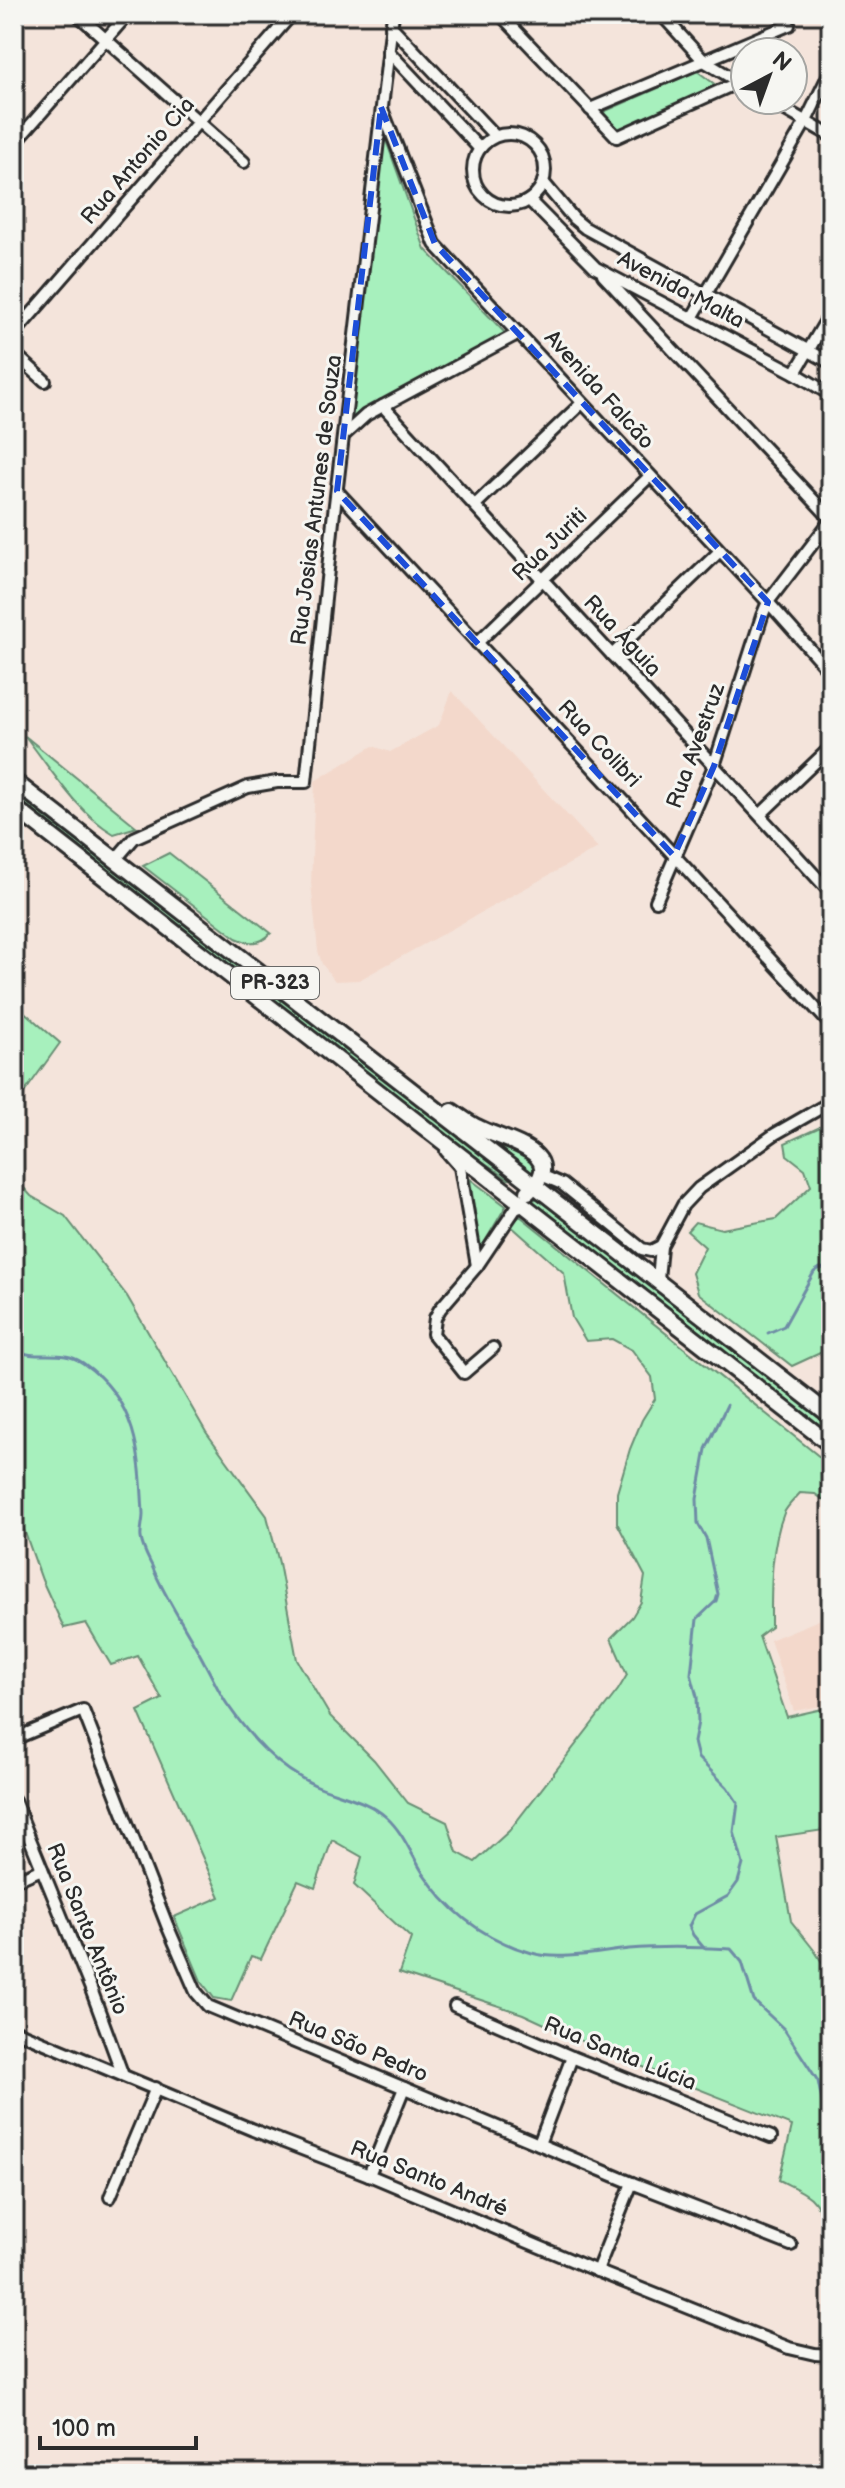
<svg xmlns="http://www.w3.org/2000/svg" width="845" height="2488" font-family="'Balsamiq Sans',sans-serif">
  <rect width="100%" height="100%" fill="#f4e4db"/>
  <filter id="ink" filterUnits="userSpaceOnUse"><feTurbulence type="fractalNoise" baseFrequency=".0125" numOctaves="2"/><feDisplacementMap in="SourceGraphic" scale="16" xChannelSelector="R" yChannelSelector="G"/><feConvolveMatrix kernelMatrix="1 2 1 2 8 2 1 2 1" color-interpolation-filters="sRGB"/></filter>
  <g filter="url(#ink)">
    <g fill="#f3d8cb">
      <polygon points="452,691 598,848 359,980 335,981 322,964 318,951 311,883 315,781 373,746 390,752 439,725"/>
      <polygon points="831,1615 831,1704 794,1711 770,1640"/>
    </g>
    <g fill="#a7f0bd" stroke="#698e74" stroke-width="2">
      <polygon points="697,71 720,88 619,132 601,113"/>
      <polygon points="383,132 425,249 504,332 504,336 361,413 349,423"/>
      <path d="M 25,736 L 137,827 L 114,834 C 76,812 51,769 25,736 Z"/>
      <polygon points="14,792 371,1070 519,1180 508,1179 364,1078 14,805"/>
      <path d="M 169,853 L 271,933 C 260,945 249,944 236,938 L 143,866 Z"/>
      <polygon points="14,1003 60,1043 14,1107"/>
      <polygon points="831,1122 831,1348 792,1366 698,1293 692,1273 705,1247 687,1231 695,1222 722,1229 776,1219 811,1186 805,1169 787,1155 785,1143"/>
      <polygon points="475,1131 527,1156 536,1166 535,1177"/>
      <path d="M 14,1177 L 31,1196 L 65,1216 L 127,1296 L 206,1432 L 267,1516 L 279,1563 L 297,1660 L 330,1716 L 374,1760 L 408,1803 L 447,1822 L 457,1852 L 475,1862 L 509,1831 L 618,1690 L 627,1675 L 611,1638 L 632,1617 L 641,1602 L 645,1576 L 617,1523 L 617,1493 L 630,1449 L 642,1420 L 655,1399 L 652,1377 L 632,1350 L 612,1339 L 586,1341 L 572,1318 L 564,1273 L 510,1225 L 520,1216 L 831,1466 L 831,1505 L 815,1494 L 800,1493 C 795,1499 787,1506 784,1513 C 770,1548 771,1590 771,1627 L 759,1636 L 787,1717 L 831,1707 L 831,1723 L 827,1724 L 825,1740 L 826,1766 L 831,1787 L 831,1829 L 776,1837 L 791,1921 L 814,1950 L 831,1976 L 831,2248 C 827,2240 826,2232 824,2223 C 817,2195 803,2192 779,2180 L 792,2126 L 603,2051 L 523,2014 L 399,1973 L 411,1938 L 354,1885 L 362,1857 L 332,1840 L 315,1888 L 298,1881 L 261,1959 L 251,1956 L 231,2001 L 214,1998 L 201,1981 L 174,1917 L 220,1897 L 138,1711 L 162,1699 L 138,1656 L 111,1665 L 86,1623 L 64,1628 L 42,1580 L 14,1502 Z"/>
      <polygon points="470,1179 506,1206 480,1250"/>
      <polygon points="538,1198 831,1425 831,1441 533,1204 533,1200"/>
    </g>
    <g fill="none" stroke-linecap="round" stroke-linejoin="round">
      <g stroke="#6e8ca5" stroke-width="3">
        <polyline points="768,1333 784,1326 814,1272 820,1268 831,1269"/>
        <path d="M 14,1350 C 37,1361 62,1348 83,1363 C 138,1401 140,1455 143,1514 C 143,1522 140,1531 141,1538 C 142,1547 148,1558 152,1566 C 166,1600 187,1629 204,1662 C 212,1676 218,1691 227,1704 C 250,1737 277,1768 315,1785 C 338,1795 368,1800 386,1817 C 403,1832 411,1854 423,1873 C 449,1912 486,1940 532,1953 C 560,1961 600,1952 629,1949 C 663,1946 697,1947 731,1949 L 742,1962 L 754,2001 L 784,2029 L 818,2081 L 831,2145"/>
        <polyline points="704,1948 693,1935 689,1926 695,1914 728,1896 738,1882 743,1864 734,1832 738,1803 727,1787 698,1758 694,1742 698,1722 697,1697 691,1674 697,1619 716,1601 718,1594 706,1538 698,1524 697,1499 706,1449 727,1405"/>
      </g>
      <defs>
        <g id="minor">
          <polyline points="77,14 244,162"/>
          <polyline points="500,14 617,137 739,82"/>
          <polyline points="661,14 704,61 745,86"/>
          <polyline points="391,26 495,136"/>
          <polyline points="388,51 479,148"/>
          <polyline points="768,100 831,136"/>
          <polyline points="382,109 435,244 768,602 831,673"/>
          <polyline points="590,109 789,25"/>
          <circle cx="509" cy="170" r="36"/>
          <polyline points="14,144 128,14"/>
          <polyline points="543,182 574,219 585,228 831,363"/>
          <polyline points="529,200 596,268 795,373 831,395"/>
          <polyline points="603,275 831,519"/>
          <polyline points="692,318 805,123 831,70"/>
          <polyline points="14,334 292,14"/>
          <polyline points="14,353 45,381"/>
          <polyline points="795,373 831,312"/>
          <polyline points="383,406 831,893"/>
          <polyline points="344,435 366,415 519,333"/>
          <polyline points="337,491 831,1025"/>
          <polyline points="475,505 582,403"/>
          <polyline points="477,643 650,476"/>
          <polyline points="612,655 720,551"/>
          <polyline points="760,815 831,747"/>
          <polyline points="116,859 134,838 248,787 277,782 306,782 333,521 393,14"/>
          <polyline points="656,901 714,766 762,616 768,602 831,520"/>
          <polyline points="446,1151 460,1167 477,1266"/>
          <polyline points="541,1175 562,1184 642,1249 651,1251 661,1246 683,1205 699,1188 775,1134 831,1102"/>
          <polyline points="658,1280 661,1246"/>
          <polyline points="493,1348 464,1373 433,1334 435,1318 440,1309 477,1266 520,1202"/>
          <polyline points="14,1739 83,1710 167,1925 196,1992 208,2006 632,2183 791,2245"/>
          <polyline points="14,1800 91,1989 122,2073"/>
          <polyline points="14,1881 42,1869"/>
          <polyline points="455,2006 572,2057 771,2137"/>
          <polyline points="14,2030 253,2130 369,2175 597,2271 789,2348 815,2354 831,2355"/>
          <polyline points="539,2144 572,2057"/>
          <polyline points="369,2175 404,2088"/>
          <polyline points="110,2197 156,2088"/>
          <polyline points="597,2271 632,2183"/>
        </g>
        <g id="highway">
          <polyline points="14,781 831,1416"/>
          <polyline points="14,807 831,1445"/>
          <path d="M 452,1111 C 461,1117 470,1124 479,1128 C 505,1141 571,1153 528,1192"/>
        </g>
      </defs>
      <use href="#minor" stroke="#2b2b2b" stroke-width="16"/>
      <use href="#highway" stroke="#2b2b2b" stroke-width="20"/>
      <use href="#minor" stroke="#f6f6f2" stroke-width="10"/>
      <use href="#highway" stroke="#f6f6f2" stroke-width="14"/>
    </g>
  </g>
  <path fill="none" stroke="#1d4ed8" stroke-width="6" stroke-dasharray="16 10" stroke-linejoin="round" d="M 381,107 L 435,244 L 768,602 L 714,766 L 674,856 L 337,491 Z"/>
  <g text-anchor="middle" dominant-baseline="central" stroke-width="6" stroke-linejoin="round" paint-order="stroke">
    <rect fill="#f6f6f2" stroke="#686867" stroke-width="2" x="231" y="967" width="88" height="32" rx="6"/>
    <g font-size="20" font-weight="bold" fill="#2b2b2b">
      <text x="275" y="983">PR-323</text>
    </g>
    <g font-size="22" fill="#2b2b2b" stroke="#f6f6f2">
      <text transform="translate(138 161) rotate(-49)">Rua Antonio Cia</text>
      <text transform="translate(681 290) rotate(28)">Avenida Malta</text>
      <text transform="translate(599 390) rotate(48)">Avenida Falcão</text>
      <text transform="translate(317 500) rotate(-83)">Rua Josias Antunes de Souza</text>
      <text transform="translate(550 545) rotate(-44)">Rua Juriti</text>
      <text transform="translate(622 636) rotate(47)">Rua Águia</text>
      <text transform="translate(599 744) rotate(47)">Rua Colibri</text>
      <text transform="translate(696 746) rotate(-70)">Rua Avestruz</text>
      <text transform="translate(87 1929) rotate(68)">Rua Santo Antônio</text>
      <text transform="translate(358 2047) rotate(23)">Rua São Pedro</text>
      <text transform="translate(620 2054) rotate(22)">Rua Santa Lúcia</text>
      <text transform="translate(429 2179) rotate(22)">Rua Santo André</text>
    </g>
  </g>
  <rect width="845" height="2488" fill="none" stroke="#f6f6f2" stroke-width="48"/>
  <rect x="24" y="24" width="797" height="2440" fill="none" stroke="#2b2b2b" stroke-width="3" filter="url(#ink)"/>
  <g transform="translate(769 76) rotate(41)"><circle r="38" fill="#f6f6f2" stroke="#a5a5a2" stroke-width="2"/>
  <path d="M0-6L14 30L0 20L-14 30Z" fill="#2b2b2b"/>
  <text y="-12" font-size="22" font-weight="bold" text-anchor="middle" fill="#2b2b2b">N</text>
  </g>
  <path d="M40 2436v12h156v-12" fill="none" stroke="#2b2b2b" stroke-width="4"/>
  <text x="52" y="2436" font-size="24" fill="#2b2b2b" stroke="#f6f6f2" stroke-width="6" paint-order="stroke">100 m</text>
</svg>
